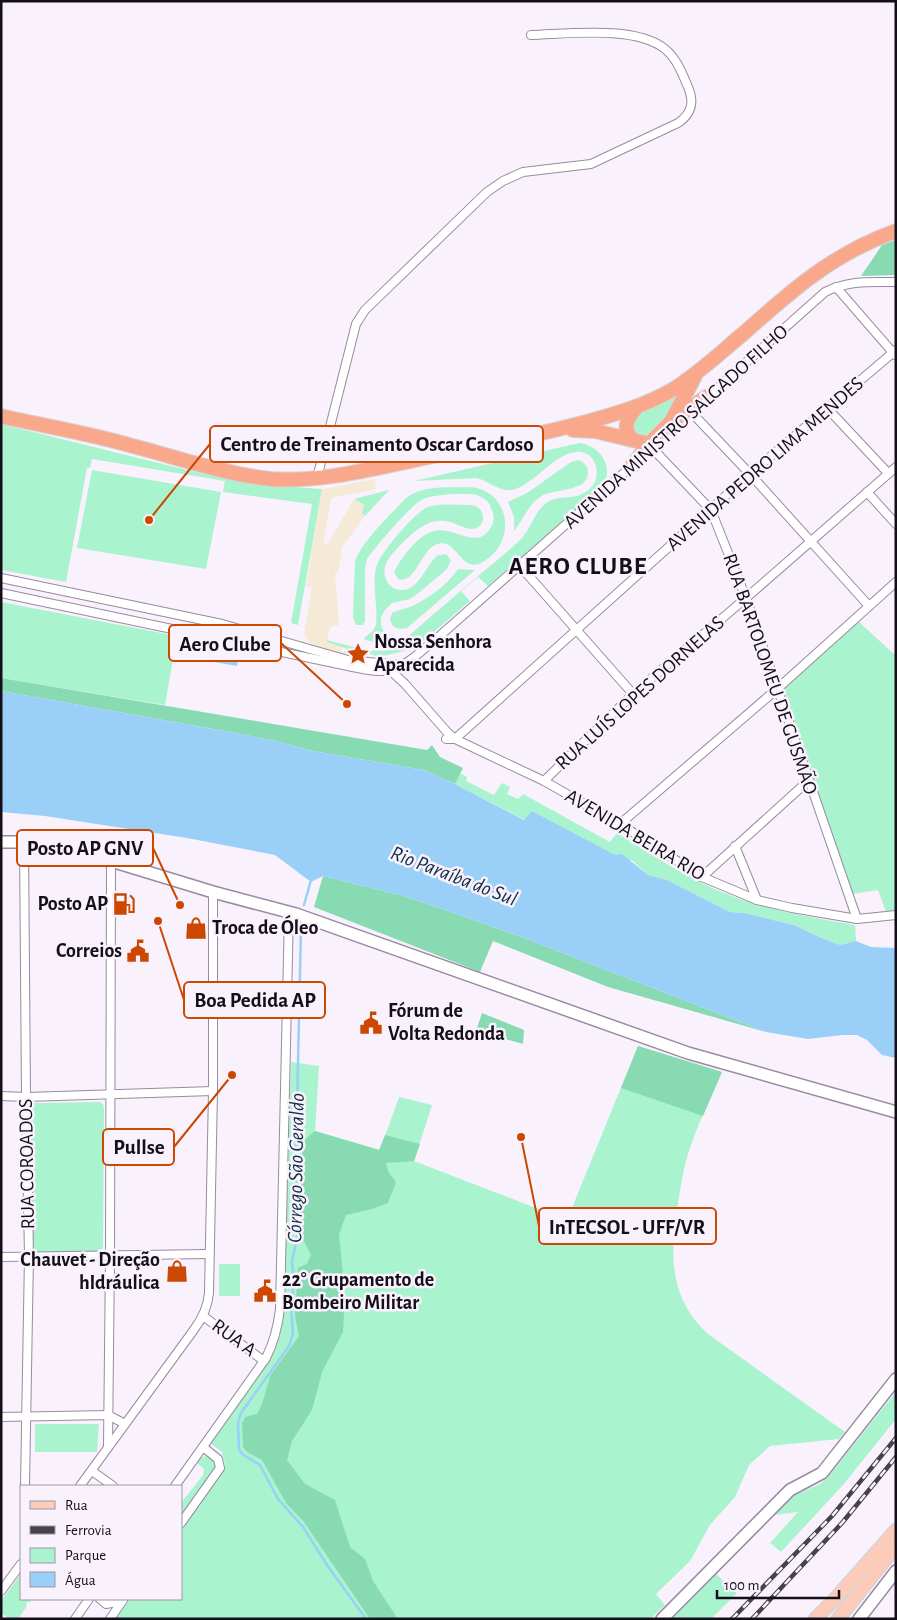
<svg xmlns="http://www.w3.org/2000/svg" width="897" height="1620" font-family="'Alegreya Sans',sans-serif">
  <rect width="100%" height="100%" fill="#f9f2fd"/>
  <polygon fill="#f5ead5" points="375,479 376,489 331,498 323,544 327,545 354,499 364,505 362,513 365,516 341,548 342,552 338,572 335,573 339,625 330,627 327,642 342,647 340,655 310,643 304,634 312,587 306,586 322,489"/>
  <g fill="#aaf3cf">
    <polygon points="683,391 674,412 646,438 635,436 631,421 636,416"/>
    <polygon points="1,424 195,472 263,485 322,489 298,625 291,623 312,504 223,492 225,481 92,459 90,468 87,468 66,582 1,570"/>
    <path d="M 579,443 C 599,445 615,466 603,485 L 488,586 L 478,577 L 461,591 L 470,601 L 420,644 L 404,651 L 378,657 C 367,652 354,648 343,654 L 345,648 L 327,642 L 327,640 C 342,644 371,653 385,650 C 395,647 404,639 412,633 C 436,612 460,591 484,571 C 497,560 510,550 522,538 C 531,528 534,513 545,504 C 558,492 579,504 593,485 C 601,474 596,454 581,452 C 557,449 534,486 512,490 C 498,492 488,480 476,478 L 414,481 Z"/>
    <path d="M 579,460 C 584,463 588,466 588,472 C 589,493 552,488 540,497 C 528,505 523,520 514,531 L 514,517 L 508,502 L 527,493 L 571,462 Z"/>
    <polygon points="92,470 221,492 206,569 77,548"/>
    <path d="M 471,487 C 512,492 517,545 481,563 C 459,573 457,535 435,545 C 420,552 416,584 398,579 L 394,572 L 396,568 C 404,555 417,537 431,532 C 453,523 477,553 491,527 C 495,521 494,514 491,508 C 489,501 484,498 477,495 C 465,493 435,494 423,499 C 411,505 376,546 367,559 L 365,568 L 365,621 L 363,625 L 356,625 L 353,617 L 355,562 C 359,544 393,512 406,498 C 423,484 450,488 471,487 Z"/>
    <polygon points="389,490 365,516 362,513 364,505 354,499"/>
    <path d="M 470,505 C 479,506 484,511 483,521 C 475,535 465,527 453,523 C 445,520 435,520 427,524 C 416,528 390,553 386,564 C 382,573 386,586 396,589 C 418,596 425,565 438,555 L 446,554 L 451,560 L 447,569 L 416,595 L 410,599 L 392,603 L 385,610 L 381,617 L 381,625 L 384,632 L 390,639 L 378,643 L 365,640 L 364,638 L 373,631 L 376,625 C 378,606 372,586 376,568 C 378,555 416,511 428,507 C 441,503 456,505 470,505 Z"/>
    <path d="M 458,569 L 475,570 L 407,628 L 399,629 L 393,626 L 390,620 L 392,613 C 399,609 407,609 414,605 C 429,598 449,583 458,569 Z"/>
    <polygon points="1,602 177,636 165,705 1,678"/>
    <polygon points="858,621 896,656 896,910 886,912 878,890 852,894 782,689"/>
    <path d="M 460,773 L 467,777 L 466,781 L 494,795 L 502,783 L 510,787 L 507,794 L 518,799 L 523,794 L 610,842 L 617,833 C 654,856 691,881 732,896 C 772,911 813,918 855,925 L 856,941 L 840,945 L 819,937 L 794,925 L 744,913 L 730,912 L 667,880 L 648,875 L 633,861 L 615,856 L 532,811 L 525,820 L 455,784 Z"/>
    <path d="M 638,1046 L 722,1072 C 710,1099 697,1126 688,1154 C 683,1170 681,1186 678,1203 C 670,1253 668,1297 708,1334 L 845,1432 L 839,1439 L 770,1446 L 749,1465 L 735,1497 L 710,1525 L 690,1561 L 656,1594 L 665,1605 L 650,1619 L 116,1619 L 130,1599 L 181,1599 L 181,1530 L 221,1475 L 225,1465 L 222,1452 L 210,1443 L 264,1368 C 277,1347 283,1327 284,1303 L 291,1062 L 319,1066 L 315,1131 L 380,1150 L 399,1097 L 432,1105 L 414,1161 L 567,1220 Z"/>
    <polygon points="99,1102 103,1104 104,1108 103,1249 99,1253 34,1254 32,1250 32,1107 35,1103 40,1103"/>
    <rect x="219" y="1264" width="21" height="32"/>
    <polygon points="896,1392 896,1419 843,1485 781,1552 770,1543 798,1512 774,1515 795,1495 820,1484 827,1478"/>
    <polygon points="35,1424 99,1424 97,1452 35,1452"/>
    <polygon points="206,1456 211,1457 216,1463 216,1470 181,1519 181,1503 203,1475 204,1469 197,1463 202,1457"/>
    <polygon points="21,1574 21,1599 28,1599 31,1601 30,1603 28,1601 26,1604 27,1606 18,1619 9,1619 1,1613 1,1601"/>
    <polygon points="716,1574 737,1593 711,1619 672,1619"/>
  </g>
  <g fill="#88dab3">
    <polygon points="896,240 896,275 861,276 882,245"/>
    <polygon points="1,678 427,750 432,745 440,757 463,768 455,784 424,770 313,751 271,740 230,732 1,691"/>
    <polygon points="323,876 404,896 443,909 527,939 766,1032 608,987 493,941 480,972 314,907"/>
    <polygon points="482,1013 524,1030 523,1044 476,1031"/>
    <polygon points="638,1046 722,1072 703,1116 621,1088"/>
    <polygon points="315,1131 379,1150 385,1135 420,1144 414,1161 386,1163 389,1173 396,1182 388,1203 372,1209 346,1215 339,1234 345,1295 343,1332 322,1372 312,1410 292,1441 287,1460 305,1484 335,1500 350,1547 365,1559 373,1581 398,1619 370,1619 304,1522 286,1503 262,1460 247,1452 243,1447 242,1423 245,1417 257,1414 262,1404 270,1376 299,1336 295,1316 298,1268 307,1264 311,1255 302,1237 301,1178 303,1141"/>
  </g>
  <g fill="#9ad0f8">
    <polygon points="211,650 239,654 237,666 208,661"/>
    <polygon points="1,691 230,732 271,740 313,751 424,770 455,784 524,820 532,811 615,855 622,854 648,875 667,880 730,912 744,913 794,925 819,937 840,945 856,941 871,947 896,948 896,1058 882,1055 867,1040 857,1035 843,1035 808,1039 766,1032 527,939 443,909 404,896 323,876 311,882 275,855 187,838 45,816 1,812"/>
  </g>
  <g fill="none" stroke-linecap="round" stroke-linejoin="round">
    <g stroke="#9ad0f8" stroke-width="2.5">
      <polyline points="304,905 311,880"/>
      <polyline points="301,927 296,1154 299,1228 292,1261 294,1280 291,1309 293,1334 289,1346 241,1413 238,1423 239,1449 242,1454 260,1465 278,1499 303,1527 327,1565 366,1619"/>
    </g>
    <defs>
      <g id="street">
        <polyline points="836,287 895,355"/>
        <path d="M 704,400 L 825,292 C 849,280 870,282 896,282"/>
        <polyline points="828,409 888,473"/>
        <polyline points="691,412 750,474 869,606"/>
        <polyline points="652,448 711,510 746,598 857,919"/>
        <path d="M 317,478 L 356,324 L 365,310 L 487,192 L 503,181 L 523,172 L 591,164 L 678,123 C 691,114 695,103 688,87 C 682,73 677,59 665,49 C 636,25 567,34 531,35"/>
        <polyline points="867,492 896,524"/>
        <polyline points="520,566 633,694"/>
        <polyline points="1,578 222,624 348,660 400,665"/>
        <path d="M 1,593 L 329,662 C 344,665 377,674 390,670 C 407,666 422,650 435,640 L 633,465"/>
        <polyline points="390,670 405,684 447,732 455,739 544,781 620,824 702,877 757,900 792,908 857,919 896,915"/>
        <polyline points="446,739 455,739 750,474 896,350"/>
        <polyline points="544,781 633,694 746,598 896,467"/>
        <polyline points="620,824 777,689 896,582"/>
        <polyline points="24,842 26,1097 29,1256 25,1486"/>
        <polyline points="735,846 757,900"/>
        <polyline points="702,877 808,781"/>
        <polyline points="1,1096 26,1097 213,1091"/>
        <polyline points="1,1257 209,1254"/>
        <polyline points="203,1316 264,1361"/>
        <polyline points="1,1417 108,1415 125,1424"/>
        <polyline points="108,1447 110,1256 111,862"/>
        <polyline points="92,1471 113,1486"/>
        <path d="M 80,1486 L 193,1331 C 202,1319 208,1307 209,1293 L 213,1091 L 213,892"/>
        <path d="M 175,1486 L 266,1358 C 274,1342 278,1326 280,1309 L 289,912"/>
        <polyline points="181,1523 220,1468 218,1459 203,1447"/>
        <polyline points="1,1591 21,1564"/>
        <polyline points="100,1599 106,1604 122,1601"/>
        <polyline points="75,1619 89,1599"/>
        <polyline points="110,1619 123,1600"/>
      </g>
      <g id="secondary">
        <polyline points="1,842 24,842 62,846 213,892 296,914 688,1053 896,1112"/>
        <polyline points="662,1619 790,1490 822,1473 896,1379"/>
        <polyline points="859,1619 896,1571"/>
      </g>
      <g id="primary">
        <polyline points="815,1619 835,1599 896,1530"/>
        <polyline points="838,1619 896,1546"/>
      </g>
      <g id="highway">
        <path d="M 1,416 C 44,426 87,433 129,445 C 176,457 223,474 271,479 C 323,483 383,466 434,456 C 486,445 539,435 590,421 C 619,413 646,405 672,390 C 698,374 720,353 744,333 C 792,290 834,253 896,231"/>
        <polyline points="674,420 706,397"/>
        <polyline points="573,430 595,431 649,444 671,422 695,376"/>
        <path d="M 632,439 C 622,428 627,418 636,408"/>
        <polyline points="632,466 649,444"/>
      </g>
    </defs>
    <use href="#street" stroke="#9989a3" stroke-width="10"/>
    <use href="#secondary" stroke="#9989a3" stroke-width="14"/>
    <use href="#primary" stroke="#d5d4d6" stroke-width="15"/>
    <use href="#highway" stroke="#d5d4d6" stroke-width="16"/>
    <use href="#street" stroke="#fff" stroke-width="8"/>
    <use href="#secondary" stroke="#fff" stroke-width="11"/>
    <use href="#primary" stroke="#fccbba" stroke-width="12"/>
    <use href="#highway" stroke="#faa88c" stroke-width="14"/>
    <defs>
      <g id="rail">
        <polyline points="732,1619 832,1516 896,1438"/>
        <polyline points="752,1619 842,1523 896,1457"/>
      </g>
    </defs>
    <use href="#rail" stroke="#47414b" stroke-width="4.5"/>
    <use href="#rail" stroke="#f9f2fd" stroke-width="2.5" stroke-dasharray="8" stroke-linecap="butt"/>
  </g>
  <defs>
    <symbol id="sight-bare" viewBox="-9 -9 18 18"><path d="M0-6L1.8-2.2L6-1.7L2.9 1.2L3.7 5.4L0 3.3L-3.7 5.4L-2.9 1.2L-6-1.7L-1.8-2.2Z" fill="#cc4700" stroke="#f9f2fd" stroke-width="2.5" paint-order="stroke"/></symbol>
    <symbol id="fuel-bare" viewBox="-9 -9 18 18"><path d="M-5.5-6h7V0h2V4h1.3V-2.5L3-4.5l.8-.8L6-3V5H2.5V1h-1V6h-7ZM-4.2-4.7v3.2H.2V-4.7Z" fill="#cc4700" stroke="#f9f2fd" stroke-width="2.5" paint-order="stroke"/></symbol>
    <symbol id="shop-bare" viewBox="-9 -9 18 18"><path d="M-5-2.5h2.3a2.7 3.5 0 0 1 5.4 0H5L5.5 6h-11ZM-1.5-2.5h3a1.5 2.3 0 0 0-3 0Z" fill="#cc4700" stroke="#f9f2fd" stroke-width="2.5" paint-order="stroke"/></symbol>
    <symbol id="civic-bare" viewBox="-9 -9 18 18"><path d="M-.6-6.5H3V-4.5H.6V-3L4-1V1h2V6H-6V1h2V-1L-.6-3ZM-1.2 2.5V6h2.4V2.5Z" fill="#cc4700" stroke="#f9f2fd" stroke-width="2.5" paint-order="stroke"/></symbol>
  </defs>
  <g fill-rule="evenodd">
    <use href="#sight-bare" x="342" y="638" width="32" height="32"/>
    <use href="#fuel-bare" x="108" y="888" width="32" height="32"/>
    <use href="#shop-bare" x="180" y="912" width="32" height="32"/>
    <use href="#civic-bare" x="122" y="935" width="32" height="32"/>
    <use href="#civic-bare" x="355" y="1007" width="32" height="32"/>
    <use href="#shop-bare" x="161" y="1255" width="32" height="32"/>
    <use href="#civic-bare" x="249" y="1275" width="32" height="32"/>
  </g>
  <g text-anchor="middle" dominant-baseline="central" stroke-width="5" stroke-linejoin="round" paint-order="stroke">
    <g font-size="20" fill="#150f19" stroke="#f9f2fd">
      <text transform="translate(676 427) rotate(-42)">AVENIDA MINISTRO SALGADO FILHO</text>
      <text transform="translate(765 464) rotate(-41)">AVENIDA PEDRO LIMA MENDES</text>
      <text transform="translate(770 674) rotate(71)">RUA BARTOLOMEU DE GUSMÃO</text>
      <text transform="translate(640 693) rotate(-42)">RUA LUÍS LOPES DORNELAS</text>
      <text transform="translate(635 835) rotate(31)">AVENIDA BEIRA RIO</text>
      <text transform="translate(27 1164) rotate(-91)">RUA COROADOS</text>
      <text transform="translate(234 1338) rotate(36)">RUA A</text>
    </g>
    <g font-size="20" font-weight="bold" fill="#150f19" stroke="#f9f2fd" text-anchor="start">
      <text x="374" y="642">Nossa Senhora<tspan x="374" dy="23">Aparecida</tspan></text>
      <text x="108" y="904" text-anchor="end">Posto AP</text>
      <text x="212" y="928">Troca de Óleo</text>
      <text x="122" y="951" text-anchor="end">Correios</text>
      <text x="388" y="1011">Fórum de<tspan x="388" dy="23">Volta Redonda</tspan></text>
      <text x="160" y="1260" text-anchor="end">Chauvet - Direção<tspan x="160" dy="23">hIdráulica</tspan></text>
      <text x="282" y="1280">22° Grupamento de<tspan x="282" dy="23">Bombeiro Militar</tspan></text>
    </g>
    <g font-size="21" font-style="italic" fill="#102e43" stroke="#f9f2fd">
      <text transform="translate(454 876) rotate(21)">Rio Paraíba do Sul</text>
      <text transform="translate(296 1168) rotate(-89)">Córrego São Geraldo</text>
    </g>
    <g font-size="25" font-weight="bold" letter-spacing="1" fill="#150f19" stroke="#f9f2fd">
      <text x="578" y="566">AERO CLUBE</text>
    </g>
  </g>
  <path fill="none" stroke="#cc4700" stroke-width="2" d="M149 520L210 444M347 704L281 643M180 905L153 848M158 921L184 1000M232 1075L174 1147M521 1137L539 1226"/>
  <g fill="#cc4700" stroke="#f9f2fd" stroke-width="2">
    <circle cx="149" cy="520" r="5"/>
    <circle cx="347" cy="704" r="5"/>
    <circle cx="180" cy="905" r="5"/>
    <circle cx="158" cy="921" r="5"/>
    <circle cx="232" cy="1075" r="5"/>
    <circle cx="521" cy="1137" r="5"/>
  </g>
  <g fill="#f9f2fd" stroke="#cc4700" stroke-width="2">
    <rect x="210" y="426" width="333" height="36" rx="5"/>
    <rect x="169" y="625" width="112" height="36" rx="5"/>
    <rect x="17" y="830" width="136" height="36" rx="5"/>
    <rect x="184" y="982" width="141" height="36" rx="5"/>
    <rect x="103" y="1129" width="71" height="36" rx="5"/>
    <rect x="539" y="1208" width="177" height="36" rx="5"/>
  </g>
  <g font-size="21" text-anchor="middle" font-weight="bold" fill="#150f19">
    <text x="377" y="451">Centro de Treinamento Oscar Cardoso</text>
    <text x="225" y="651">Aero Clube</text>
    <text x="85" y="855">Posto AP GNV</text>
    <text x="255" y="1007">Boa Pedida AP</text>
    <text x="139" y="1154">Pullse</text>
    <text x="627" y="1234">InTECSOL - UFF/VR</text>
  </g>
  <rect width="897" height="1620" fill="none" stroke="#150f19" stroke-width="5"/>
  <rect x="20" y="1485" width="162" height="115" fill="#f9f2fd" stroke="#9e97a2"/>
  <rect x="30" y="1501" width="25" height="8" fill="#fccbba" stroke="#9e97a2"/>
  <text x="65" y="1510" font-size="15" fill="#150f19">Rua</text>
  <rect x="30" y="1526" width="25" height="8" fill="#47414b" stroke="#9e97a2"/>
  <text x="65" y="1535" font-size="15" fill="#150f19">Ferrovia</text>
  <rect x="30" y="1548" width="25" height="15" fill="#aaf3cf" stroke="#9e97a2"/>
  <text x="65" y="1560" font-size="15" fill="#150f19">Parque</text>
  <rect x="30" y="1572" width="25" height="15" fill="#9ad0f8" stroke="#9e97a2"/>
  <text x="65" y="1585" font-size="15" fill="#150f19">Água</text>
  <path d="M717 1590v8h122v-8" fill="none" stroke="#150f19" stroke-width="2.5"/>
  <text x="724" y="1590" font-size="15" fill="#150f19" stroke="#f9f2fd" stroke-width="4" paint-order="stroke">100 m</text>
</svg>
